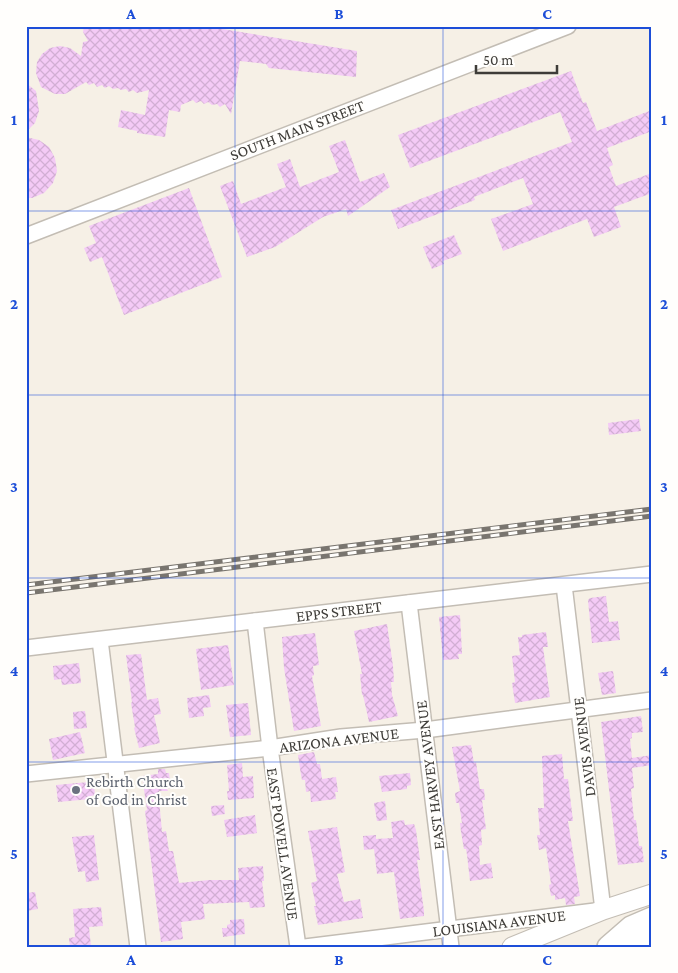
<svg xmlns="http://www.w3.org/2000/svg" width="678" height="973" font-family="'Crimson Pro',serif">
  <defs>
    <pattern id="building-cross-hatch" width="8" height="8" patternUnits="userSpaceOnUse" patternTransform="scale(1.25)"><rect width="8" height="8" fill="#f4caf6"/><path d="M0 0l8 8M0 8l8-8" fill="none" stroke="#d2aed4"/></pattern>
  </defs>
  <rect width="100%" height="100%" fill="#f6f0e6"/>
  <g fill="url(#building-cross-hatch)">
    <polygon points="84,26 204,26 357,51 356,77 269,68 266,64 240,61 231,114 225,104 220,107 217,104 212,105 208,102 204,104 201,101 196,103 193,100 181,105 180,112 169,110 165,137 137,133 137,131 118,127 121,110 145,115 149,90 137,93 133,90 129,92 126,89 121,90 118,88 113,89 109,86 105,88 102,85 97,87 94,83 89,85 86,82 65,94 55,94 41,87 36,73 37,62 42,54 50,48 60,46 70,48 81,56 83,42 88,41 83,32"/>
    <polygon points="571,71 583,103 586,102 597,131 652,110 652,131 607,148 613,165 609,167 616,186 652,173 652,193 614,207 621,227 594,237 587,219 503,251 491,219 533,204 523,178 474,197 475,200 398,229 391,210 572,142 560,112 410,168 398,135"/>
    <polygon points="26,83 36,91 39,111 35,123 26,132"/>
    <polygon points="26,137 39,140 49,147 55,158 57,171 53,183 44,193 32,198 26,198"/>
    <polygon points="345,140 360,182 384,173 390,187 348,216 346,209 323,217 275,247 247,257 220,186 233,181 241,204 286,187 277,164 290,159 300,187 339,172 329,146"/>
    <polygon points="189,188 222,277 124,315 102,257 90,262 84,248 96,243 89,226"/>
    <polygon points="454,235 462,254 443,261 444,264 432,269 423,247"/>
    <polygon points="639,419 641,431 609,435 608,423"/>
    <polygon points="606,596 609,622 618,621 620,640 592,643 588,600 590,598"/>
    <polygon points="460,615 462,654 458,654 459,659 443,660 439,617"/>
    <polygon points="387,624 393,666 394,682 391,682 392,695 398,716 369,722 363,695 362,695 360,674 362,674 354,631"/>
    <polygon points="546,632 548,647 543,647 550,697 515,703 512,683 515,682 512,656 520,655 518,637 522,637 522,635"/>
    <polygon points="315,633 319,665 313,666 314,675 312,676 321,726 294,731 284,668 282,637"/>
    <polygon points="228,645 234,685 201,690 196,649"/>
    <polygon points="141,654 147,700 158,698 161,714 154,715 160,743 139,748 134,728 135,727 131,703 132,702 126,655"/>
    <polygon points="79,663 81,683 62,685 61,679 54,680 53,666"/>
    <polygon points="613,671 616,693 602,695 598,673"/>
    <polygon points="209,695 211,707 203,708 204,716 189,718 187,698"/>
    <polygon points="248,703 251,735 230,737 226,705"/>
    <polygon points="85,711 87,728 74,729 73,712"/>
    <polygon points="641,716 643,732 632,733 632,738 630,739 632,758 652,755 652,765 632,768 634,788 631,789 634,820 636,820 639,846 642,846 644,862 618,865 601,722"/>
    <polygon points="80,732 85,753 53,760 49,739"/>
    <polygon points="471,745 474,763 476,762 480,789 484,789 485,800 482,800 486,829 481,830 482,845 479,846 480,865 491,863 493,878 470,881 467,855 466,849 464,849 461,832 460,823 462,823 459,803 456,803 455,793 460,791 452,747"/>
    <polygon points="314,752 317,764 320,764 322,779 336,777 338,792 335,792 336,799 311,802 310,791 306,792 305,780 302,780 301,775 298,755"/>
    <polygon points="562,754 564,779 568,779 573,821 568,821 580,896 574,897 575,904 566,905 565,898 555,900 555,895 551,896 549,885 551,884 546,848 539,850 537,835 540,835 538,808 544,808 542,756"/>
    <polygon points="242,763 243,777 253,776 254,798 228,800 227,791 229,791 227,765"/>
    <polygon points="158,769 165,769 166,773 169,773 171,788 167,789 168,791 159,791 160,810 162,832 166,831 169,851 173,851 179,883 209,880 239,880 238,868 263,866 264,881 262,881 265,907 250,908 249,902 203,904 205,919 181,922 183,939 161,942 145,811 147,810 142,776 158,774"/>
    <polygon points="410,773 411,785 407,786 407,789 382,792 379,776"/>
    <polygon points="89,782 89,785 94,784 95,795 91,796 91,799 58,802 56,785"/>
    <polygon points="385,801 387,820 377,821 374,803"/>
    <polygon points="224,805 225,814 212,816 211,806"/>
    <polygon points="255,815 257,833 227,837 224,820"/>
    <polygon points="404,820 405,825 414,824 416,830 420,860 417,860 424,911 424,916 400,919 394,872 377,874 374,849 364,850 363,836 376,835 376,839 393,838 391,822"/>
    <polygon points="337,827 345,872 337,874 344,902 360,899 363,918 318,925 314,906 316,906 311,883 317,881 308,831"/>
    <polygon points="94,835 99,880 86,882 85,871 78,872 72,837"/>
    <polygon points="35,892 38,909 26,911 26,893"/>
    <polygon points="101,907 103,926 89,927 91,947 70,947 69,938 75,937 73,909"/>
    <polygon points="244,919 245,934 223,937 222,928 227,928 227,925 230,924 230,920"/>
  </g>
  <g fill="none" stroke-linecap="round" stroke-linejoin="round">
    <defs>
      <g id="minor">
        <polyline points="26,236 568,26"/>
        <polyline points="409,603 451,947"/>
        <polyline points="255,621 270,748 298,947"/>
        <polyline points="100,640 138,947"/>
        <polyline points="26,648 652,574"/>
        <polyline points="26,774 270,748 341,737 425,730 652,700"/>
        <polyline points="305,947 603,910 564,585"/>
      </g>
      <polyline id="major" points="512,947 603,910 652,894"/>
      <g id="highway">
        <polyline points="608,947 631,927 652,918"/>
        <polyline points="627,947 652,937"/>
      </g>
    </defs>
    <use href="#minor" stroke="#c3bdb4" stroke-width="18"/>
    <use href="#major" stroke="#c3bdb4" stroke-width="21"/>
    <use href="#highway" stroke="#c3bdb4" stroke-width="24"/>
    <use href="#minor" stroke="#fff" stroke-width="15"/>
    <use href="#major" stroke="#fff" stroke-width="19"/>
    <use href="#highway" stroke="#fff" stroke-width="21"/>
    <defs>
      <g id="rail">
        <polyline points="26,585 652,509"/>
        <polyline points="26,593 652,516"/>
      </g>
    </defs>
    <use href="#rail" stroke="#79756f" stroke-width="5"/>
    <use href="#rail" stroke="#fffefc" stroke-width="3" stroke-dasharray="9" stroke-linecap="butt"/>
  </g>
  <path fill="none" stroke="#1d4ed8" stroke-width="1" stroke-opacity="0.55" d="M 235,26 L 235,947M 443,26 L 443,947M 26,211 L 652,211M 26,395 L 652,395M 26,578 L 652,578M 26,762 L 652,762"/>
  <circle fill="#6b7280" stroke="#fffefc" stroke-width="2" cx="76" cy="790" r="5"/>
  <g text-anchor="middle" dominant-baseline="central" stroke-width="4" stroke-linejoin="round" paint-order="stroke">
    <g font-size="16" fill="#3e3c38" stroke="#fffefc">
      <text transform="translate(297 130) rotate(-21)">SOUTH MAIN STREET</text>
      <text transform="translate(339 611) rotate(-7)">EPPS STREET</text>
      <text transform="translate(339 740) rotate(-7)">ARIZONA AVENUE</text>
      <text transform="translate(584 747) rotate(-97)">DAVIS AVENUE</text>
      <text transform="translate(430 775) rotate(-97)">EAST HARVEY AVENUE</text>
      <text transform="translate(283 844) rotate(82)">EAST POWELL AVENUE</text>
      <text transform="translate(499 923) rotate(-7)">LOUISIANA AVENUE</text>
    </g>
    <g font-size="16" fill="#5b616d" stroke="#fffefc" text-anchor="start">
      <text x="86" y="781">Rebirth Church<tspan x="86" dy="18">of God in Christ</tspan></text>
    </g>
  </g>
  <rect width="678" height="973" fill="none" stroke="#fffefc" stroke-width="55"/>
  <path d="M476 65v8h81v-8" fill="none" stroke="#3e3c38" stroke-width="2.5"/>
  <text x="483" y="65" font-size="15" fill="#3e3c38" stroke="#fffefc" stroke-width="4" paint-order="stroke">50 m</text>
  <rect x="28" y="28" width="622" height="918" fill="none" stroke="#1d4ed8" stroke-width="2"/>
  <g font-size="16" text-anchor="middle" font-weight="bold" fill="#1d4ed8">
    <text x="131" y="19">A</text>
    <text x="339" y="19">B</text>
    <text x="547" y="19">C</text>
    <text x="14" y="125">1</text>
    <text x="664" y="125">1</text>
    <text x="14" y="309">2</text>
    <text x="664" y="309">2</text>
    <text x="14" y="492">3</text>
    <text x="664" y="492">3</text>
    <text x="14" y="676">4</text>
    <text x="664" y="676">4</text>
    <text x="14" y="859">5</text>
    <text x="664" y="859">5</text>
    <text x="131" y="965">A</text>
    <text x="339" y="965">B</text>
    <text x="547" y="965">C</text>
  </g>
</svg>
